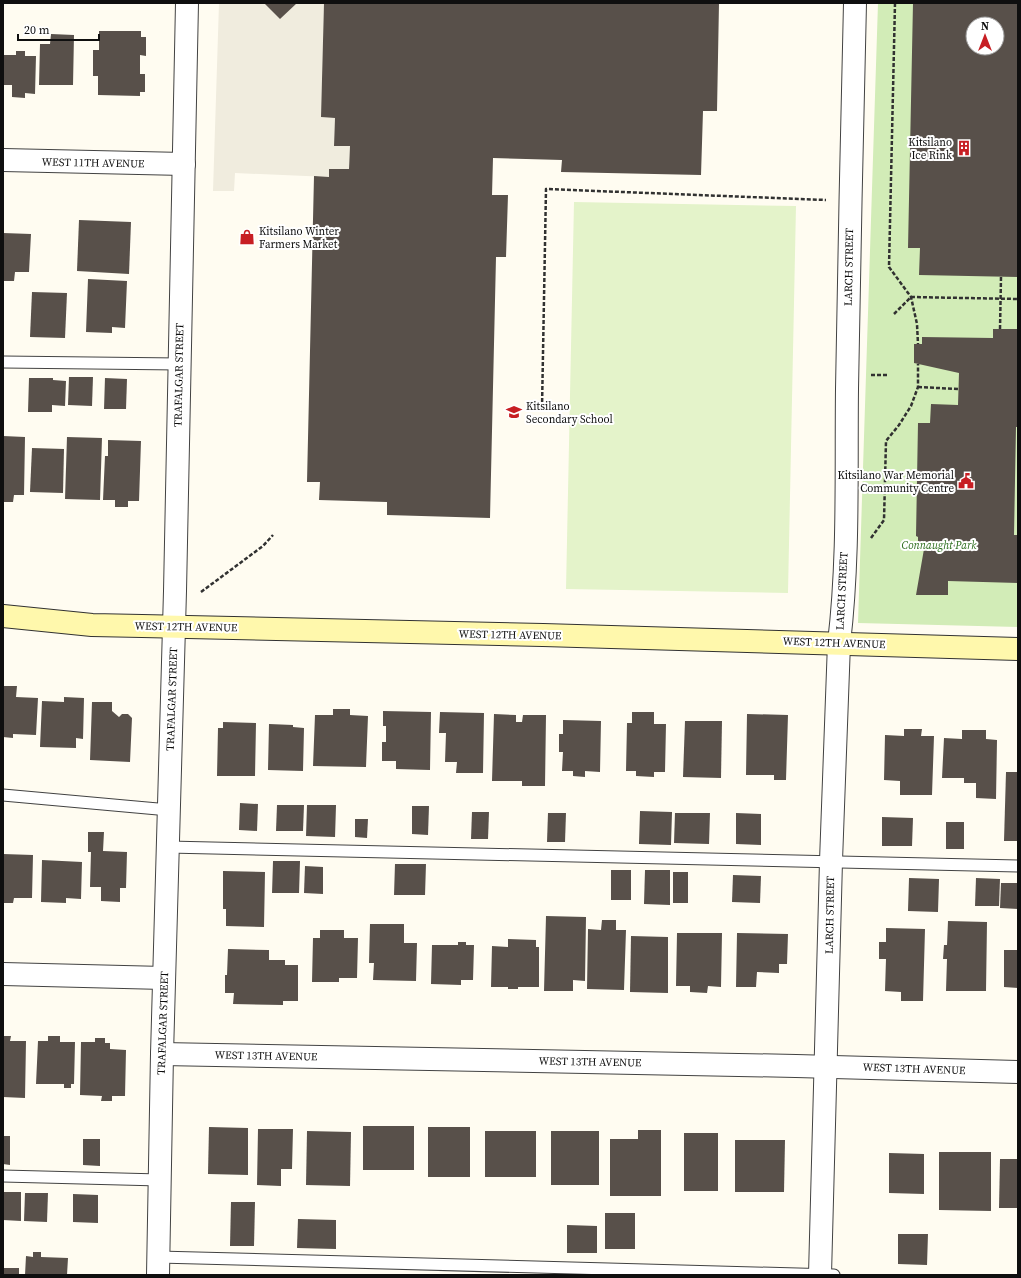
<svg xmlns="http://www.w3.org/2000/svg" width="1021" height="1278" font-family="'Source Serif 4',serif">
  <rect width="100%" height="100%" fill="#fffcf1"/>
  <path fill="#d2ecb7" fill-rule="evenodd" d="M 878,3 L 1018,3 L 1018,627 L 858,623 ZM 973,24 L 997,24 L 997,48 L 973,48 Z"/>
  <polygon fill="#e4f3ca" points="574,202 796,206 788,593 566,589"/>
  <polygon fill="#f0ecde" points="219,3 324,3 321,117 335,118 334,145 350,146 349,169 329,169 329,177 235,173 234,191 213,191"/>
  <g fill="#58504a" fill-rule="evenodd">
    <polygon points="264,3 297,3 280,19"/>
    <polygon points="324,3 719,3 717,111 703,111 701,175 561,172 562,160 493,158 492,195 508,195 506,257 496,257 490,518 387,515 387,502 319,500 320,482 307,482 314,176 329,177 329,169 349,169 350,146 334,146 335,118 321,117"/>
    <path d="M 913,3 L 1018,3 L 1018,277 L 919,275 L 920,248 L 908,248 ZM 973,24 L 997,24 L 997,48 L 973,48 Z"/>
    <polygon points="99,31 141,31 141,37 146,37 146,56 140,55 140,74 145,74 145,92 140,92 140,96 98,95 98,76 93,76 93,50 99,50"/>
    <polygon points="51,34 74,35 73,85 39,85 40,44 50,44"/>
    <polygon points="16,51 25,51 25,56 36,56 35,94 25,93 25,98 12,97 12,85 3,85 3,55 16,55"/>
    <polygon points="79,220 131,222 129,274 77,271"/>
    <polygon points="3,233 31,234 29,272 15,272 14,281 3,281"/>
    <polygon points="88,279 127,281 125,328 112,327 112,333 86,332"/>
    <polygon points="32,292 67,293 65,338 30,337"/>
    <polygon points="993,329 1018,329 1018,427 1016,427 1014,535 1018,535 1018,583 948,581 948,595 916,595 924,549 918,549 918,537 916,536 918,423 930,423 931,404 958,405 959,373 914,363 914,344 922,344 922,337 993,338"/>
    <polygon points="69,377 93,377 92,406 68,405"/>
    <polygon points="29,378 53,378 53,380 66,381 65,406 52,405 52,412 28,412"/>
    <polygon points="105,378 127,379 126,409 104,409"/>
    <polygon points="3,436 25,437 24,495 14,495 13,502 3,502"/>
    <polygon points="67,437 102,438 100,500 65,499"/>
    <polygon points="108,440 141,441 139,501 128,501 128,507 115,507 115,500 103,500 105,456 108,456"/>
    <polygon points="32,448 64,449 63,493 30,492"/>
    <polygon points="3,686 17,686 16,697 38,698 36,735 13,734 13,738 3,737"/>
    <polygon points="64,697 84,698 83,739 76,738 76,748 40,747 42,701 64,702"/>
    <polygon points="92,702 112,702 112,711 119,717 122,714 128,714 132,718 130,762 90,760"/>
    <polygon points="333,709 350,709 350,715 368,716 366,767 313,766 315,715 333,715"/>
    <polygon points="383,711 431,712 430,770 396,769 396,761 382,761 382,742 386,742 386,726 383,726"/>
    <polygon points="440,712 484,713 483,773 456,773 457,762 445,762 446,733 439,733"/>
    <polygon points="632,712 654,712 654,724 666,724 665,772 654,772 654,777 636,776 636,771 626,771 627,723 632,723"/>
    <polygon points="494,714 516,715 516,722 522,722 523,715 546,715 545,786 522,786 522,781 492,781"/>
    <polygon points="747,714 788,715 786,780 774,780 774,775 746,775"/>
    <polygon points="563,720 601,721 600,772 585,771 585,777 573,776 573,771 562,771 563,752 559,752 559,734 563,734"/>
    <polygon points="685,721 722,721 721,778 683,777"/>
    <polygon points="223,722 256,723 255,776 217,776 218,728 223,728"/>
    <polygon points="269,724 293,725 293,727 304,728 303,771 268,770"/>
    <polygon points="904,729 922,729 921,736 934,736 932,795 900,795 900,781 884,780 885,735 904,736"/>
    <polygon points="962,730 986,730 986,739 997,740 996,799 976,798 976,783 964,783 964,778 942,778 944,738 962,739"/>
    <polygon points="1006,772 1018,772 1018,841 1004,841"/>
    <polygon points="240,803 258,804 257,831 239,830"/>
    <polygon points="277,805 304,805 303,831 276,831"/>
    <polygon points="307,805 336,805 335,837 306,836"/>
    <polygon points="412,806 429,806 428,835 412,834"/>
    <polygon points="640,811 672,812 671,845 639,844"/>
    <polygon points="472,812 489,812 488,839 471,839"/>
    <polygon points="548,813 566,813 565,842 547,842"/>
    <polygon points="675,813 710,813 709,844 674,843"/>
    <polygon points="736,813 761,814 761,845 736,844"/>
    <polygon points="882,817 913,818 912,846 882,846"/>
    <polygon points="355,819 368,819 367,838 355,837"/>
    <rect x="946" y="822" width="18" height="27"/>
    <polygon points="88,832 104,832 103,851 127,852 126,888 120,888 120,902 101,901 101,887 90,887 91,852 88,852"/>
    <polygon points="3,854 33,855 32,898 14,898 13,903 3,903"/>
    <polygon points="42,860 82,862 81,899 66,898 66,903 41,902"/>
    <polygon points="273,861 300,861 299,893 272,893"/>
    <polygon points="395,864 426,864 425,895 394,895"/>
    <polygon points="305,866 323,867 323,894 304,893"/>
    <rect x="611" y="870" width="20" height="30"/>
    <polygon points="645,870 670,870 670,905 644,904"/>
    <polygon points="223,871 265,872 264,927 226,926 226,909 223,909"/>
    <rect x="673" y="872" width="15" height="31"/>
    <polygon points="733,875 761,876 760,903 732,902"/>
    <polygon points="909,878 939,879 938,912 908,911"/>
    <polygon points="976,878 1000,879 999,906 975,906"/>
    <polygon points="1001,883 1018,883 1018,909 1000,908"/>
    <polygon points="546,916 586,917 585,981 573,980 573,991 544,991"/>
    <polygon points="602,920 616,920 616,930 626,930 624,990 587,989 588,929 601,930"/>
    <polygon points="948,921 987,922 986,991 946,991 947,959 943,959 944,945 947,945"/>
    <polygon points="370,924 404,924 404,943 417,943 416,981 373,980 374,963 369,963"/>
    <polygon points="886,928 925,929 923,1001 901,1001 901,992 885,991 886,959 879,959 879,942 886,942"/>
    <polygon points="320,930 344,930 344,938 358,938 357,978 339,978 339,982 312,982 313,938 320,938"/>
    <polygon points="677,933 722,933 721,987 708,986 707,993 690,992 690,986 676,986"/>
    <polygon points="737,933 788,934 787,964 779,964 779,973 757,972 756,987 736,987"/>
    <polygon points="631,936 668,937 668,993 630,992"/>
    <polygon points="508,939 536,940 536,947 539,947 539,987 518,987 518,989 508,989 508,987 491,987 492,946 508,947"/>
    <polygon points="458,942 466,942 466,945 474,945 473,980 461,980 461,985 431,984 432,945 458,945"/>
    <polygon points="228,949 269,950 269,960 285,960 285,965 298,965 298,1001 283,1001 283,1005 233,1004 234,993 225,993 225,975 227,975"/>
    <polygon points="1004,950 1018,950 1018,988 1004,987"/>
    <polygon points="3,1036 11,1036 10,1041 26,1041 25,1098 3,1097"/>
    <polygon points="48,1036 60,1036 60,1042 75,1042 74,1084 71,1084 71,1088 64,1088 64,1084 36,1084 38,1041 48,1041"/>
    <polygon points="95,1038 105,1038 105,1043 110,1043 110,1049 126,1050 125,1096 112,1096 112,1101 101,1101 102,1096 80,1095 81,1042 95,1042"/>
    <rect x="363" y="1126" width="51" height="44"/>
    <polygon points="209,1127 248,1128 248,1175 208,1174"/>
    <rect x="428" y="1127" width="42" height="50"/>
    <polygon points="258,1129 293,1129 292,1169 281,1169 281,1186 257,1185"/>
    <polygon points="638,1130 661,1130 661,1196 610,1196 610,1139 638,1139"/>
    <polygon points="307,1131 351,1132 350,1186 306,1185"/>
    <rect x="485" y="1131" width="51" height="46"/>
    <rect x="551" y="1131" width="48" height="54"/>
    <rect x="684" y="1133" width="34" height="58"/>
    <polygon points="3,1136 10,1136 10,1165 3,1164"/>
    <polygon points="83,1139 100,1139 100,1166 83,1165"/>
    <polygon points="735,1140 785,1140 784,1192 735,1192"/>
    <polygon points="939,1152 991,1152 991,1211 939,1210"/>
    <polygon points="889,1153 924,1154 924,1194 889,1193"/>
    <polygon points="1000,1159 1018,1159 1018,1208 999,1208"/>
    <polygon points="3,1192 21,1192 21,1221 3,1220"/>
    <polygon points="25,1193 48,1193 47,1222 24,1221"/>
    <polygon points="73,1194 98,1195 98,1223 73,1222"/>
    <polygon points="231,1202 255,1202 254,1246 230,1246"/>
    <rect x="605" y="1213" width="30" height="36"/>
    <polygon points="298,1219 336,1220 336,1249 297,1248"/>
    <polygon points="567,1225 597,1226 597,1253 567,1253"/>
    <polygon points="898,1234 928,1234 927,1265 898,1264"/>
    <polygon points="33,1252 41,1252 41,1257 68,1258 67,1275 25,1275 26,1256 33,1257"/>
    <rect x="3" y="1268" width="16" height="7"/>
  </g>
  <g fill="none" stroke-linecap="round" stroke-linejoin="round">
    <defs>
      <g id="lane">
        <polyline points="3,362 179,364"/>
        <polyline points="3,795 169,810"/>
        <polyline points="168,847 1018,866"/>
        <polyline points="3,1176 160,1180"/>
        <polyline points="158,1257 834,1275"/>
      </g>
      <g id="street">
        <polyline points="3,160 184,164"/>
        <polyline points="3,974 164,978"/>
        <polyline points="162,1054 796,1066 1018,1072"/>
        <polyline points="158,1275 162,1054 175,591 187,3"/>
        <path d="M 820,1275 L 831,861 L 839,643 C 849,559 846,474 847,389 C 849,260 852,132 855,3"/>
      </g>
      <polyline id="secondary" points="3,616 92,625 142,626 543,635 1018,649"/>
    </defs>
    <use href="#lane" stroke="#424242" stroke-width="13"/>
    <use href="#street" stroke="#424242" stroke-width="24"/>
    <use href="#secondary" stroke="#313131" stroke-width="24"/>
    <g stroke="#313131" stroke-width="2.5" stroke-dasharray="4 2" stroke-linecap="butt">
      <polyline points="895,3 889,267 911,297 917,324 918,344"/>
      <polyline points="894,314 911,297 1018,299"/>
      <polyline points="871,375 889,375"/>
      <polyline points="918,387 958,389"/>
      <polyline points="542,408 546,189 826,200"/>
      <polyline points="871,538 884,520 886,441 899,425 911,406 918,387 918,364"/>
      <polyline points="201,592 263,546 273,535"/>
    </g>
    <use href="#lane" stroke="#fff" stroke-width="11"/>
    <use href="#street" stroke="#fff" stroke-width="22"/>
    <use href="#secondary" stroke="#fff8ac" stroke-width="22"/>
    <polyline stroke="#313131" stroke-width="2.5" stroke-dasharray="4 2" stroke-linecap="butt" points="1000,329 1001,277"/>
  </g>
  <defs>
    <symbol id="building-bare" viewBox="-9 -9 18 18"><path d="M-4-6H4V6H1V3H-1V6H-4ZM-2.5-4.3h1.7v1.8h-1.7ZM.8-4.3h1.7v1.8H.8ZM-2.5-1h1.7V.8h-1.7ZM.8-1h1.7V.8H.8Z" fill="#c71e23" stroke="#fff" stroke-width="2.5" paint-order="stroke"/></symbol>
    <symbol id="shop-bare" viewBox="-9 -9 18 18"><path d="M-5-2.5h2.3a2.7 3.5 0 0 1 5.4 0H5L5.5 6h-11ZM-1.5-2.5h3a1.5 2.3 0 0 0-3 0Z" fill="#c71e23" stroke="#fff" stroke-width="2.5" paint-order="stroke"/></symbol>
    <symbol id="school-bare" viewBox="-9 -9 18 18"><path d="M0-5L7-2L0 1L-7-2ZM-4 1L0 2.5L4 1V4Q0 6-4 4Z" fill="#c71e23" stroke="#fff" stroke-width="2.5" paint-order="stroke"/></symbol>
    <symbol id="civic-bare" viewBox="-9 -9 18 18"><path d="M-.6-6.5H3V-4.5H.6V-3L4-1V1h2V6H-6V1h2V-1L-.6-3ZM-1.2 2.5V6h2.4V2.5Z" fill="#c71e23" stroke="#fff" stroke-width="2.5" paint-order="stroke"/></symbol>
  </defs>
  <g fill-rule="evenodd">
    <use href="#building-bare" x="953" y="137" width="22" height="22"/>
    <use href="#shop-bare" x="236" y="226" width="22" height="22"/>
    <use href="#school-bare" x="503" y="401" width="22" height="22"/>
    <use href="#civic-bare" x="955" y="470" width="22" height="22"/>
  </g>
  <g text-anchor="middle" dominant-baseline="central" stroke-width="4" stroke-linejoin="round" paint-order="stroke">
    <g font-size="11" fill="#0f0f0f" stroke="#fff" text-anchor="end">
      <text x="952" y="142">Kitsilano<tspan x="952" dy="13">Ice Rink</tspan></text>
      <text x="259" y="231" text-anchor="start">Kitsilano Winter<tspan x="259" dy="13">Farmers Market</tspan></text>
      <text x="526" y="406" text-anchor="start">Kitsilano<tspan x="526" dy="13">Secondary School</tspan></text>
      <text x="954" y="475">Kitsilano War Memorial<tspan x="954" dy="13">Community Centre</tspan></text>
    </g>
    <g font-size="11" fill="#0f0f0f" stroke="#fff">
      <text transform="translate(93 163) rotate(1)">WEST 11TH AVENUE</text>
      <text transform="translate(849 267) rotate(-89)">LARCH STREET</text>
      <text transform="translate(179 375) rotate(-89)">TRAFALGAR STREET</text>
      <text transform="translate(842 591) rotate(-87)">LARCH STREET</text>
      <text transform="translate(186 627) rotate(1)">WEST 12TH AVENUE</text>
      <text transform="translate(510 635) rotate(1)">WEST 12TH AVENUE</text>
      <text transform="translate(834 643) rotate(2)">WEST 12TH AVENUE</text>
      <text transform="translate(172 699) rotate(-88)">TRAFALGAR STREET</text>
      <text transform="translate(830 915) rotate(-89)">LARCH STREET</text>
      <text transform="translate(163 1023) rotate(-88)">TRAFALGAR STREET</text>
      <text transform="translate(266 1056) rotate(1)">WEST 13TH AVENUE</text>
      <text transform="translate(590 1062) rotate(1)">WEST 13TH AVENUE</text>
      <text transform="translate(914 1069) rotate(2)">WEST 13TH AVENUE</text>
    </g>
    <g font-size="11" font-style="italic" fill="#2a6b1b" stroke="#fff">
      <text x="939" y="545">Connaught Park</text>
    </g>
  </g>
  <rect width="1021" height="1278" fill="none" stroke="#0f0f0f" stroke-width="8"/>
  <g transform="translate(985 36)"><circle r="19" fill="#ffffff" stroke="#9f9f9f"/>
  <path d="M0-3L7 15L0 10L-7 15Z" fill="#c71e23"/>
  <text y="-6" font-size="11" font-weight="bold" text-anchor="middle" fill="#0f0f0f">N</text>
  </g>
  <path d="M18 34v6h81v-6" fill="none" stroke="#0f0f0f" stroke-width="2"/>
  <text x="24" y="34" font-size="12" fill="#0f0f0f" stroke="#ffffff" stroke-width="3" paint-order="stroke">20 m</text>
</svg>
